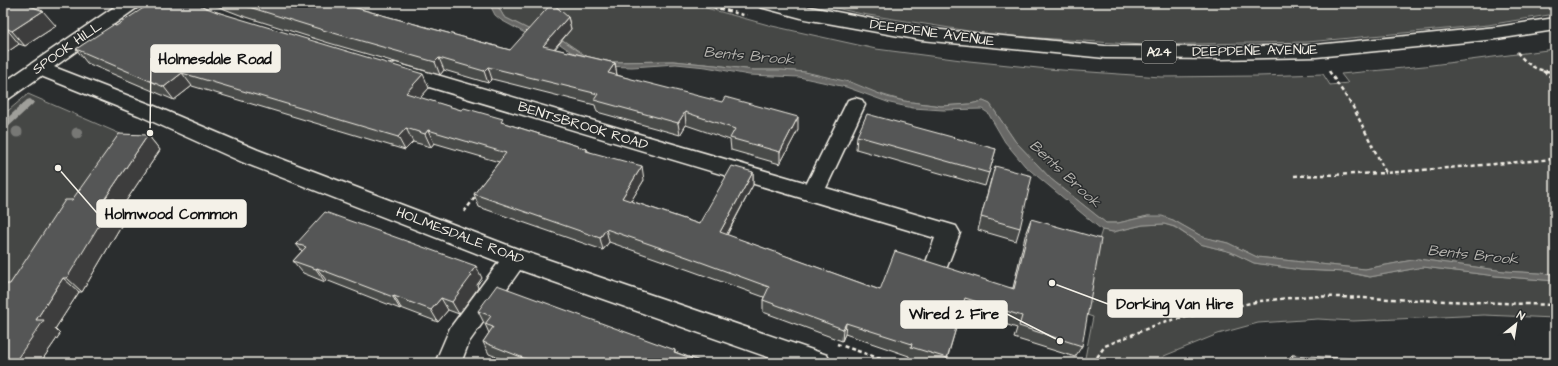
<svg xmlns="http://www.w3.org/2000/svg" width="1558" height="366" font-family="'Architects Daughter',sans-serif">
  <rect width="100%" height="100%" fill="#2a2d2e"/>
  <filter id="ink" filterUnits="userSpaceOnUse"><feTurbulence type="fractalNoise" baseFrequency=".025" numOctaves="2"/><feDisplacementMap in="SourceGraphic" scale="8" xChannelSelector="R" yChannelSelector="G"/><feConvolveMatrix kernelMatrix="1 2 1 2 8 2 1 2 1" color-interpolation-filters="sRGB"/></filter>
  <g filter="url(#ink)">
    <g fill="#444645" stroke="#9c9c96">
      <polygon points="496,3 688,3 772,26 876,49 969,61 1048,69 1161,77 1258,76 1323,74 1330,85 1348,83 1341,74 1424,66 1555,49 1555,274 1504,271 1418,259 1365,269 1257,257 1228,243 1203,237 1173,220 1148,216 1118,223 1106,223 1051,179 1015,141 990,104 983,101 970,104 941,106 904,101 805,72 782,70 754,70 715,65 673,61 610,62 589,58 561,39 528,29 504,17"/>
      <polygon points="814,3 1555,3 1555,14 1488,25 1308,42 1143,45 994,35 862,14"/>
      <polygon points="28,94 132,139 11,286 3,288 3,115"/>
      <polygon points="1164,224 1174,227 1200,244 1231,252 1254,263 1301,270 1346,272 1370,277 1423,267 1496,276 1555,281 1555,318 1484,315 1353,321 1318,319 1258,323 1218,334 1164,356 1159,363 1084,363 1093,317 1084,314 1095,252 1102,230 1113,232 1143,225"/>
    </g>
    <polygon fill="#676866" stroke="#9f9f9a" points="487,3 496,3 504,17 528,29 561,39 589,58 610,62 673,61 715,65 754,70 782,70 805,72 853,83 887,97 904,101 941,106 970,104 983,101 990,104 1015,141 1051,179 1106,223 1118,223 1148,216 1162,216 1173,220 1203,237 1228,243 1257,257 1365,269 1418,259 1504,271 1555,274 1555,281 1496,276 1423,267 1370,277 1346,272 1301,270 1254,263 1231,252 1200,244 1175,227 1164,224 1143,225 1113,232 1102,230 1025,166 1005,142 988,113 982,109 943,110 913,108 890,103 846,87 799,77 749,75 706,67 676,64 632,67 602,66 587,63 557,42 523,32 501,20 495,15 490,5"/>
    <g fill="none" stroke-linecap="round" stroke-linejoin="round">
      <polygon fill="#9f9f9a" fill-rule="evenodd" points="30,99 34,102 33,104 6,129 3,130 3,122 27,100"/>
      <defs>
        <g id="minor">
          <polygon points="120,3 141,3 138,7 54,67 152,105 258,150 523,251 827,355 831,363 785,363 520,270 469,342 461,363 435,363 450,328 499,262 242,162 138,115 41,76 10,98 3,100 3,83"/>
          <polygon points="396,63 807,183 848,100 855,98 862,100 865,105 826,188 956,226 960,233 945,272 937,275 929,272 925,265 935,238 389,75 386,70 389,65"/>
        </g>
        <polygon id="highway" points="757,3 789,3 921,28 1105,46 1221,47 1316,45 1497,27 1555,18 1555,30 1497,39 1316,57 1221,59 1105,58 921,40 805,19 760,7"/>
      </defs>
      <use href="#minor" stroke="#f4f1e8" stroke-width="3"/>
      <use href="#highway" stroke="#f4f1e8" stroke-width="3"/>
      <g stroke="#f4f1e8" stroke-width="2.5" stroke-dasharray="4 3" stroke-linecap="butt">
        <polyline points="699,3 747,16"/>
        <path d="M 1517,52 C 1528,66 1537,71 1555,72"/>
        <polyline points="1329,71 1353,107 1386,173 1555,159"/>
        <polyline points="1543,71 1555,80"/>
        <polyline points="1294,176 1386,173"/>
        <polyline points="464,212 476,196"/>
        <polyline points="837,344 893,363"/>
        <polyline points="1093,363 1105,346 1163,322 1260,301 1310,296 1555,305"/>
      </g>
      <use href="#minor" fill="#2a2d2e" fill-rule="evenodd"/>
      <use href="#highway" fill="#2a2d2e" fill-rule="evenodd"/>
    </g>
    <g fill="#777875">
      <circle cx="17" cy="132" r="5.5"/>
      <circle cx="77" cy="133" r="5.5"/>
    </g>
    <g fill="#494b4a" stroke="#f4f1e8">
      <polygon points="3,3 56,26 25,46 19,44 3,55"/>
      <polygon points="209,3 338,3 510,50 568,17 571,29 555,49 615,63 617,75 798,130 780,164 731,150 730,140 686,125 680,135 597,112 595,105 492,79 488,83 444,70 440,75 329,43 240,15"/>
      <polygon points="217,12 429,88 420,98 504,123 587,149 588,151 644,180 631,201 699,224 753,172 753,185 727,235 880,290 1013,288 1026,232 1031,219 1082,346 1075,357 1014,338 1017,328 961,310 946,363 923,363 909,358 909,356 845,334 842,341 763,312 763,300 764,297 689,270 609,242 603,250 479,207 474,194 499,162 434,143 431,147 413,142 405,150 192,86 174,100 87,63 76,49 116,26"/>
      <polygon points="148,135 160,150 122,207 128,214 82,292 79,292 55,329 60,334 40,363 10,284 72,200"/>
      <polygon points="857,136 996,149 985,186 856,149"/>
      <polygon points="991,179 1020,228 1016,241 978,230"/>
      <polygon points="296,244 482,278 477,285 478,288 459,314 448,310 438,322 401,308 400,309 326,280 325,282 303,273 293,261 302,251"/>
      <polygon points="478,311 675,350 675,352 705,363 512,363 489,354 483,342 489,333 485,324 484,323"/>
      <polygon points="1292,355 1360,363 1284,363"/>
      <polygon points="1555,360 1555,363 1550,363"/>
    </g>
    <g fill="#3c3d3c" stroke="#f4f1e8">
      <polygon points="43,11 56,26 25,46 12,31"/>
      <polygon points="568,17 571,29 546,58 543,46"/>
      <polygon points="6,28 19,44 3,55 3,30"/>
      <polygon points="439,58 444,70 440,75 435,62"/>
      <polygon points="615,63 617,76 608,73"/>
      <polygon points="488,67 492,79 488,83 484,71"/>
      <polygon points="182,73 192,86 174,100 164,87"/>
      <polygon points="423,74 429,88 412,107 406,93"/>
      <polygon points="685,112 686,125 680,135 678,123"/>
      <polygon points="798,117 798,130 780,164 780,152"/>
      <polygon points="406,128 413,142 405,150 398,137"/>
      <polygon points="428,130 434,143 431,147 425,134"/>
      <polygon points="148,135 160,150 122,207 128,214 82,292 67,278 104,200"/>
      <polygon points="642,166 644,180 625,211 622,198"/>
      <polygon points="753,172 753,185 721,245 720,232"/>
      <polygon points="606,229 609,242 603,250 600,238"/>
      <polygon points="476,266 482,278 477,285 478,288 459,314 452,302 470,274"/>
      <polygon points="317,268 326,280 325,282 316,269"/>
      <polygon points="63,278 79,292 55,329 60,334 40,363 18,363 17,359 36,320"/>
      <polygon points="394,296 401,308 400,309 393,297"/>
      <polygon points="441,298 448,310 438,322 431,310"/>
      <polygon points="846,323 845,334 842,341 843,329"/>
    </g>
    <g fill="#555756" stroke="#f4f1e8">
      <polygon points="3,3 23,3 43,11 12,31 6,28 3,30"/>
      <polygon points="151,3 194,3 217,12 423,74 406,93 461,110 464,108 503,119 501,122 587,149 586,151 642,166 622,198 699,224 732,166 753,172 720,232 880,290 895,251 1014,289 1031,219 1101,239 1082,346 1019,326 1022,316 965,298 947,358 911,347 912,344 846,323 843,329 763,300 769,287 687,257 606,229 600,238 474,194 506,153 428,130 425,134 406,128 398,137 182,73 164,87 76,49 113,25 116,26"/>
      <polygon points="236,3 338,3 510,50 552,3 568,17 543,46 615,63 608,73 722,102 725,97 798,117 780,152 730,138 735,129 685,112 678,123 594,100 598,94 488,67 484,71 439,58 435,62 323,30"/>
      <polygon points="867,114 996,149 989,173 857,136"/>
      <polygon points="119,134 148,135 104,200 115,199 67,278 63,278 36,320 44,320 17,359 21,359 18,363 3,363 3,289 7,284 10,284 65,200 72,200"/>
      <polygon points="995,166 1032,176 1020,228 981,217"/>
      <polygon points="325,212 476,266 470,274 472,275 452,302 441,298 431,310 394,296 393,297 317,268 316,269 293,261 306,247 296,244"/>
      <polygon points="497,285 675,350 674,352 705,363 536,363 483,342 493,327 485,324 491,316 478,311"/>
      <polygon points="1292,355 1359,359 1360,363 1295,363"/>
      <polygon points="346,359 370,363 344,363"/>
    </g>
  </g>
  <g text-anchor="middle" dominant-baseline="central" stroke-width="3" stroke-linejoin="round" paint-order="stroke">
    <rect fill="#2a2d2e" stroke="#b7b6b0" stroke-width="1" x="1142" y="41" width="34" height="22" rx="3"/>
    <g font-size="13" font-weight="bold" fill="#f4f1e8">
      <text x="1159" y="52">A24</text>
    </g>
    <g font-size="14" fill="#f4f1e8" stroke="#2a2d2e">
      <text transform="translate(932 33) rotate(8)">DEEPDENE AVENUE</text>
      <text transform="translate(67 48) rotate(-35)">SPOOK HILL</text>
      <text transform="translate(1255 51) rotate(-1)">DEEPDENE AVENUE</text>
      <text transform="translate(583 126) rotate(17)">BENTSBROOK ROAD</text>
      <text transform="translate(460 236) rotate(21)">HOLMESDALE ROAD</text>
    </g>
    <g font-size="15" font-style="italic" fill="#b5b3ae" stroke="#2a2d2e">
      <text transform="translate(749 56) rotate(5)">Bents Brook</text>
      <text transform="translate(1065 174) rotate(43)">Bents Brook</text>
      <text transform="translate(1473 255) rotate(6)">Bents Brook</text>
    </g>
  </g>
  <path fill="none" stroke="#f4f1e8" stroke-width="1.5" d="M150 133L151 58M58 168L97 213M1052 283L1108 304M1060 341L1007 314"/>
  <g fill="#f4f1e8" stroke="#2a2d2e" stroke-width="1.5">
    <circle cx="150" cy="133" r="4"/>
    <circle cx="58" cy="168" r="4"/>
    <circle cx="1052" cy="283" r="4"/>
    <circle cx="1060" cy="341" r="4"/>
  </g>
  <g fill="#f4f1e8" stroke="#f4f1e8" stroke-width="1.5">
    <rect x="151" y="45" width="129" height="27" rx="4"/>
    <rect x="97" y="200" width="149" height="27" rx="4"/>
    <rect x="1108" y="290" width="134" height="27" rx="4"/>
    <rect x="901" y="301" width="106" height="27" rx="4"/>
  </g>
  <g font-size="15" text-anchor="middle" font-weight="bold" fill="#111">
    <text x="215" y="64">Holmesdale Road</text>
    <text x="171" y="219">Holmwood Common</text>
    <text x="1175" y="309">Dorking Van Hire</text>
    <text x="954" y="319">Wired 2 Fire</text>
  </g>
  <rect width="1558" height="366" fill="none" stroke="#2a2d2e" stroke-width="16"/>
  <rect x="8" y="8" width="1542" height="350" fill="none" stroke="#f4f1e8" stroke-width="1.5" filter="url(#ink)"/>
  <g transform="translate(1516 324) rotate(30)" stroke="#2a2d2e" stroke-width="3" paint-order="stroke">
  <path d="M0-3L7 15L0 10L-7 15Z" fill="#f4f1e8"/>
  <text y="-6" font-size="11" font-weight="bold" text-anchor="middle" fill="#f4f1e8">N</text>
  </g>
</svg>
